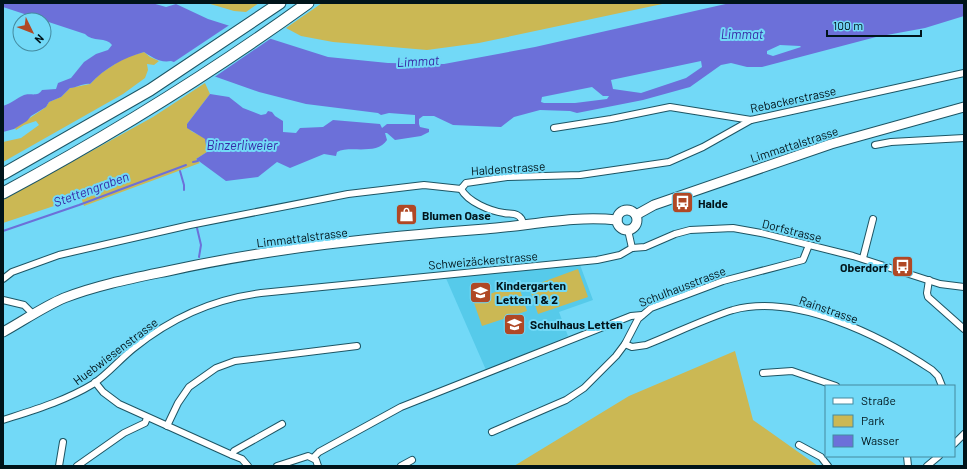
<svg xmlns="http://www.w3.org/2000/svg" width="967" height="469" font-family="Barlow,sans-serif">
  <rect width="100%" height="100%" fill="#72d9f7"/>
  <polygon fill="#56caea" points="579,262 593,300 559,312 568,336 486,370 445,276"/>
  <g fill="#cbb854">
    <polygon points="207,3 259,3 246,12 234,11"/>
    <polygon points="322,3 667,3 479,43 427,50 333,42 301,36 286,28"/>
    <polygon points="144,52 150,57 159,61 154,65 147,64 148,70 145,78 123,94 3,162 3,142 21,138 39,125 36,121 24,125 16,130 15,128 46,107 49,102 61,97 70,88 90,84 100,74 118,62 127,57"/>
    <polygon points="205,83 210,94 187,124 191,131 205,138 207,152 196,159 200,163 84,206 81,197 3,223 3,200 153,117"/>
    <polygon points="578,269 588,297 538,314 529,287"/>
    <polygon points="518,284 527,311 482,326 473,300"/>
    <polygon points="735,351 753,420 818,466 514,466 629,396"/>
  </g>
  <path fill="#6c70d9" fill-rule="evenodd" d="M 3,3 L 152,3 L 166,7 L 176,4 L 208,19 L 328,57 L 388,63 L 444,64 L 535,47 L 730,3 L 964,3 L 964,16 L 925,28 L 876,37 L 762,67 L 747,67 L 731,63 L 721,65 L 690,87 L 643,100 L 577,113 L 570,111 L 540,110 L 514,117 L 501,127 L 453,125 L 434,116 L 423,116 L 419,119 L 419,124 L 420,127 L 429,129 L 429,132 L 421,136 L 395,140 L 387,133 L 385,133 L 387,140 C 377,156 349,145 337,152 L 336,156 L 324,154 L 290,168 L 277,162 L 258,177 L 226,181 L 196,159 L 207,152 L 205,139 L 187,128 L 187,124 L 210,94 L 229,97 L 243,108 L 261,115 L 266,114 L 268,111 L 272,112 L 275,116 L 283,121 L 283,132 L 296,133 L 300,128 L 323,127 L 333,120 L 380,124 L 382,128 L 387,124 L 415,124 L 415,115 L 389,113 L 381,115 L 378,113 L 306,104 L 259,92 L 171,61 C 159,63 152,57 144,52 C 123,58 105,68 90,84 C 83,83 77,88 70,88 L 61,97 L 49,102 L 46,107 L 31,116 L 27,121 L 14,129 L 3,132 L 3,106 C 12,103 17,98 24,95 C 32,93 38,97 42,90 L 56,89 L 58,83 L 71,78 L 84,62 L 96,54 L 108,50 L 112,45 C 107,37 92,42 85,34 L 3,7 ZM 780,45 L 800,46 L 801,47 L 773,56 L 767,54 L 767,51 ZM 701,61 L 702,67 L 686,78 L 641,93 L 613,89 L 611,80 ZM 592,87 L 603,96 L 609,96 L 607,99 L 575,103 L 544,103 L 541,102 L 542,97 Z"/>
  <polygon fill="#72d9f7" points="231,24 273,37 213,78 171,64"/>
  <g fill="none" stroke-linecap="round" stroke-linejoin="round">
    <g stroke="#6c70d9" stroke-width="2">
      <polyline points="193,162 198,161"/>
      <polyline points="180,171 184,185 184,190"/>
      <polyline points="197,228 201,245 199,257"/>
      <polyline points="3,231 79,205 186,165"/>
    </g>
    <defs>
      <g id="street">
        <polyline points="554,128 611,119 670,107 751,120 964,73"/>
        <polyline points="875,145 891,142 964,138"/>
        <path d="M 461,189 C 468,202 490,211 504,213 C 508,214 513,213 517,215 C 521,217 523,221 523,225"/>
        <polyline points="628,230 632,248"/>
        <polyline points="632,248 645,247 675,234 690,230 733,228 761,233 853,256 940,284 964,287"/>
        <polyline points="863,258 873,219"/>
        <polyline points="3,279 12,272 59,255 190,225 348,194 424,185 461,189 466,183 507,177 580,175 669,162 703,147 751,120"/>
        <polyline points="929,280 927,293 928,297 964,329"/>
        <polyline points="3,300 24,305 34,315"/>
        <path d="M 625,344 L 632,347 L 646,345 C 674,334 704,319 733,310 C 796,293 881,336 932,370 L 938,376 L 942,386"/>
        <polyline points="763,373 792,371 836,386"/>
        <polyline points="95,382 103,392 119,404 232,455 242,459 248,466"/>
        <path d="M 3,420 C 34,410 65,401 93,384 C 108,374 120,359 134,348 C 171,318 214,299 261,293 L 597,260 L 620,255 L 632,248"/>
        <polyline points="167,426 178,403 189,387 216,368 235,361 357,346"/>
        <polyline points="492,432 566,400 584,388 616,356 625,344 638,319 651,308 723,281 803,260 809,245"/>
        <polyline points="954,444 964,434"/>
        <polyline points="799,445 821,457 828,466"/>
        <polyline points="232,455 234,451 282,424"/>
        <polyline points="907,456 908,466"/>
        <polyline points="313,458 319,452 401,407 631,316 642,315"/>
        <polyline points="59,466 63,442"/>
        <polyline points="77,466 124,433 145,423 147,418"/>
        <polyline points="277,466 308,456 316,460 318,466"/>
        <polyline points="401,466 412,460"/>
        <polyline points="927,466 939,456"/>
      </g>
      <g id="secondary">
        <circle cx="627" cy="220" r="10"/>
        <polyline points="636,215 654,205 831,144 964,107"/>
        <path d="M 3,332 C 23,321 43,307 64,298 C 97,285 134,278 168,271 C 272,248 379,237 485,229 C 529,226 573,215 617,220"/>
      </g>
      <g id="highway">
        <polyline points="3,174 150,90 280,3"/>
        <path d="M 3,193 C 109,136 211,73 308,3"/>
      </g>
    </defs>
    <use href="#street" stroke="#1d5564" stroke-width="8"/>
    <use href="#secondary" stroke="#1d5564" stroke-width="11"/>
    <use href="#highway" stroke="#1d5564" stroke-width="13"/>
    <use href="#street" stroke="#fff" stroke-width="6"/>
    <use href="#secondary" stroke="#fff" stroke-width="9"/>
    <use href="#highway" stroke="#fff" stroke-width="11"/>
  </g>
  <defs>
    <symbol id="bus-square" viewBox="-11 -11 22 22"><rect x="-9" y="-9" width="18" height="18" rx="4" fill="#b04825" stroke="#72d9f7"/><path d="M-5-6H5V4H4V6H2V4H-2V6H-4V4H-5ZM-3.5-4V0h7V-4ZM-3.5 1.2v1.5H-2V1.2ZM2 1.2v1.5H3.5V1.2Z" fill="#fff"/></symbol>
    <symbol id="shop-square" viewBox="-11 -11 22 22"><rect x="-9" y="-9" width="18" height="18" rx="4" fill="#b04825" stroke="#72d9f7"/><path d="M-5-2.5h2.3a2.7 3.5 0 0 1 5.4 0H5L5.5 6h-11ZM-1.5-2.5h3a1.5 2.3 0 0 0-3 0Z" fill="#fff"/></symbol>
    <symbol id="school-square" viewBox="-11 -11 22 22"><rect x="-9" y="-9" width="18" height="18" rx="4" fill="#b04825" stroke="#72d9f7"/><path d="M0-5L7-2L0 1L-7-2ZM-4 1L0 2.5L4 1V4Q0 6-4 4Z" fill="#fff"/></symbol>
  </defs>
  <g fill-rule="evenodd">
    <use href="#bus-square" x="670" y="190" width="25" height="25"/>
    <use href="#shop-square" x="394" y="202" width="25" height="25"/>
    <use href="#bus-square" x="890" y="254" width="25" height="25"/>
    <use href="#school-square" x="468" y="280" width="25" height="25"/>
    <use href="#school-square" x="502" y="312" width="25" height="25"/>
  </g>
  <g text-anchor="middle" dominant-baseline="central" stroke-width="4" stroke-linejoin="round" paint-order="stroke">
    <g font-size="12" fill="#00141a" stroke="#72d9f7">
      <text transform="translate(793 99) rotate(-12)">Rebackerstrasse</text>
      <text transform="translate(794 144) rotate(-18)">Limmattalstrasse</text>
      <text transform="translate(508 168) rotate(-4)">Haldenstrasse</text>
      <text transform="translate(792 230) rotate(14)">Dorfstrasse</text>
      <text transform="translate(302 237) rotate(-7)">Limmattalstrasse</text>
      <text transform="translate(483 260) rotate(-5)">Schweizäckerstrasse</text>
      <text transform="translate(682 286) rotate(-21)">Schulhausstrasse</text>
      <text transform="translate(829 309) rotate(19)">Rainstrasse</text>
      <text transform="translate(115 351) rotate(-37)">Huebwiesenstrasse</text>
    </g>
    <g font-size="12" font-weight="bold" fill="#00141a" stroke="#72d9f7" text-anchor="start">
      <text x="698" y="203">Halde</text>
      <text x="422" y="215">Blumen Oase</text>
      <text x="888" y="267" text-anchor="end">Oberdorf</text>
      <text x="496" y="285">Kindergarten<tspan x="496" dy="14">Letten 1 &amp; 2</tspan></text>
      <text x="530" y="324">Schulhaus Letten</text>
    </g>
    <g font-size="13" font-style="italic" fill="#3829a5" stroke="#72d9f7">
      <text x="742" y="34">Limmat</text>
      <text transform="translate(418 61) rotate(-3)">Limmat</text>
      <text x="242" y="145">Binzerliweier</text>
      <text transform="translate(91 189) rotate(-20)">Stettengraben</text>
    </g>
  </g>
  <rect width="967" height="469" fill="none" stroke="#00141a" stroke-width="8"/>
  <rect x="825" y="385" width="130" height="72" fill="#72d9f7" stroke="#448a9f"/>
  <rect x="833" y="398" width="20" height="6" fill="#ffffff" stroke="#448a9f"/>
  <text x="861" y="405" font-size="12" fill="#00141a">Straße</text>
  <rect x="833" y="415" width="20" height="12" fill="#cbb854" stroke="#448a9f"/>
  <text x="861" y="425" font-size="12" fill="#00141a">Park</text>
  <rect x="833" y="435" width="20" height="12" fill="#6c70d9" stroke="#448a9f"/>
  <text x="861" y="445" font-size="12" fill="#00141a">Wasser</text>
  <g transform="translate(32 32) rotate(133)"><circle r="19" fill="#72d9f7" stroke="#448a9f"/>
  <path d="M0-3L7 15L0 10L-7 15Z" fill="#b04825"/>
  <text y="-6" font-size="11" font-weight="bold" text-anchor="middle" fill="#00141a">N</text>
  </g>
  <path d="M827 30v6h94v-6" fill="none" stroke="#00141a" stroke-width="2"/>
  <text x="833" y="30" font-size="12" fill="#00141a" stroke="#72d9f7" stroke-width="3" paint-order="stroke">100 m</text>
</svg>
